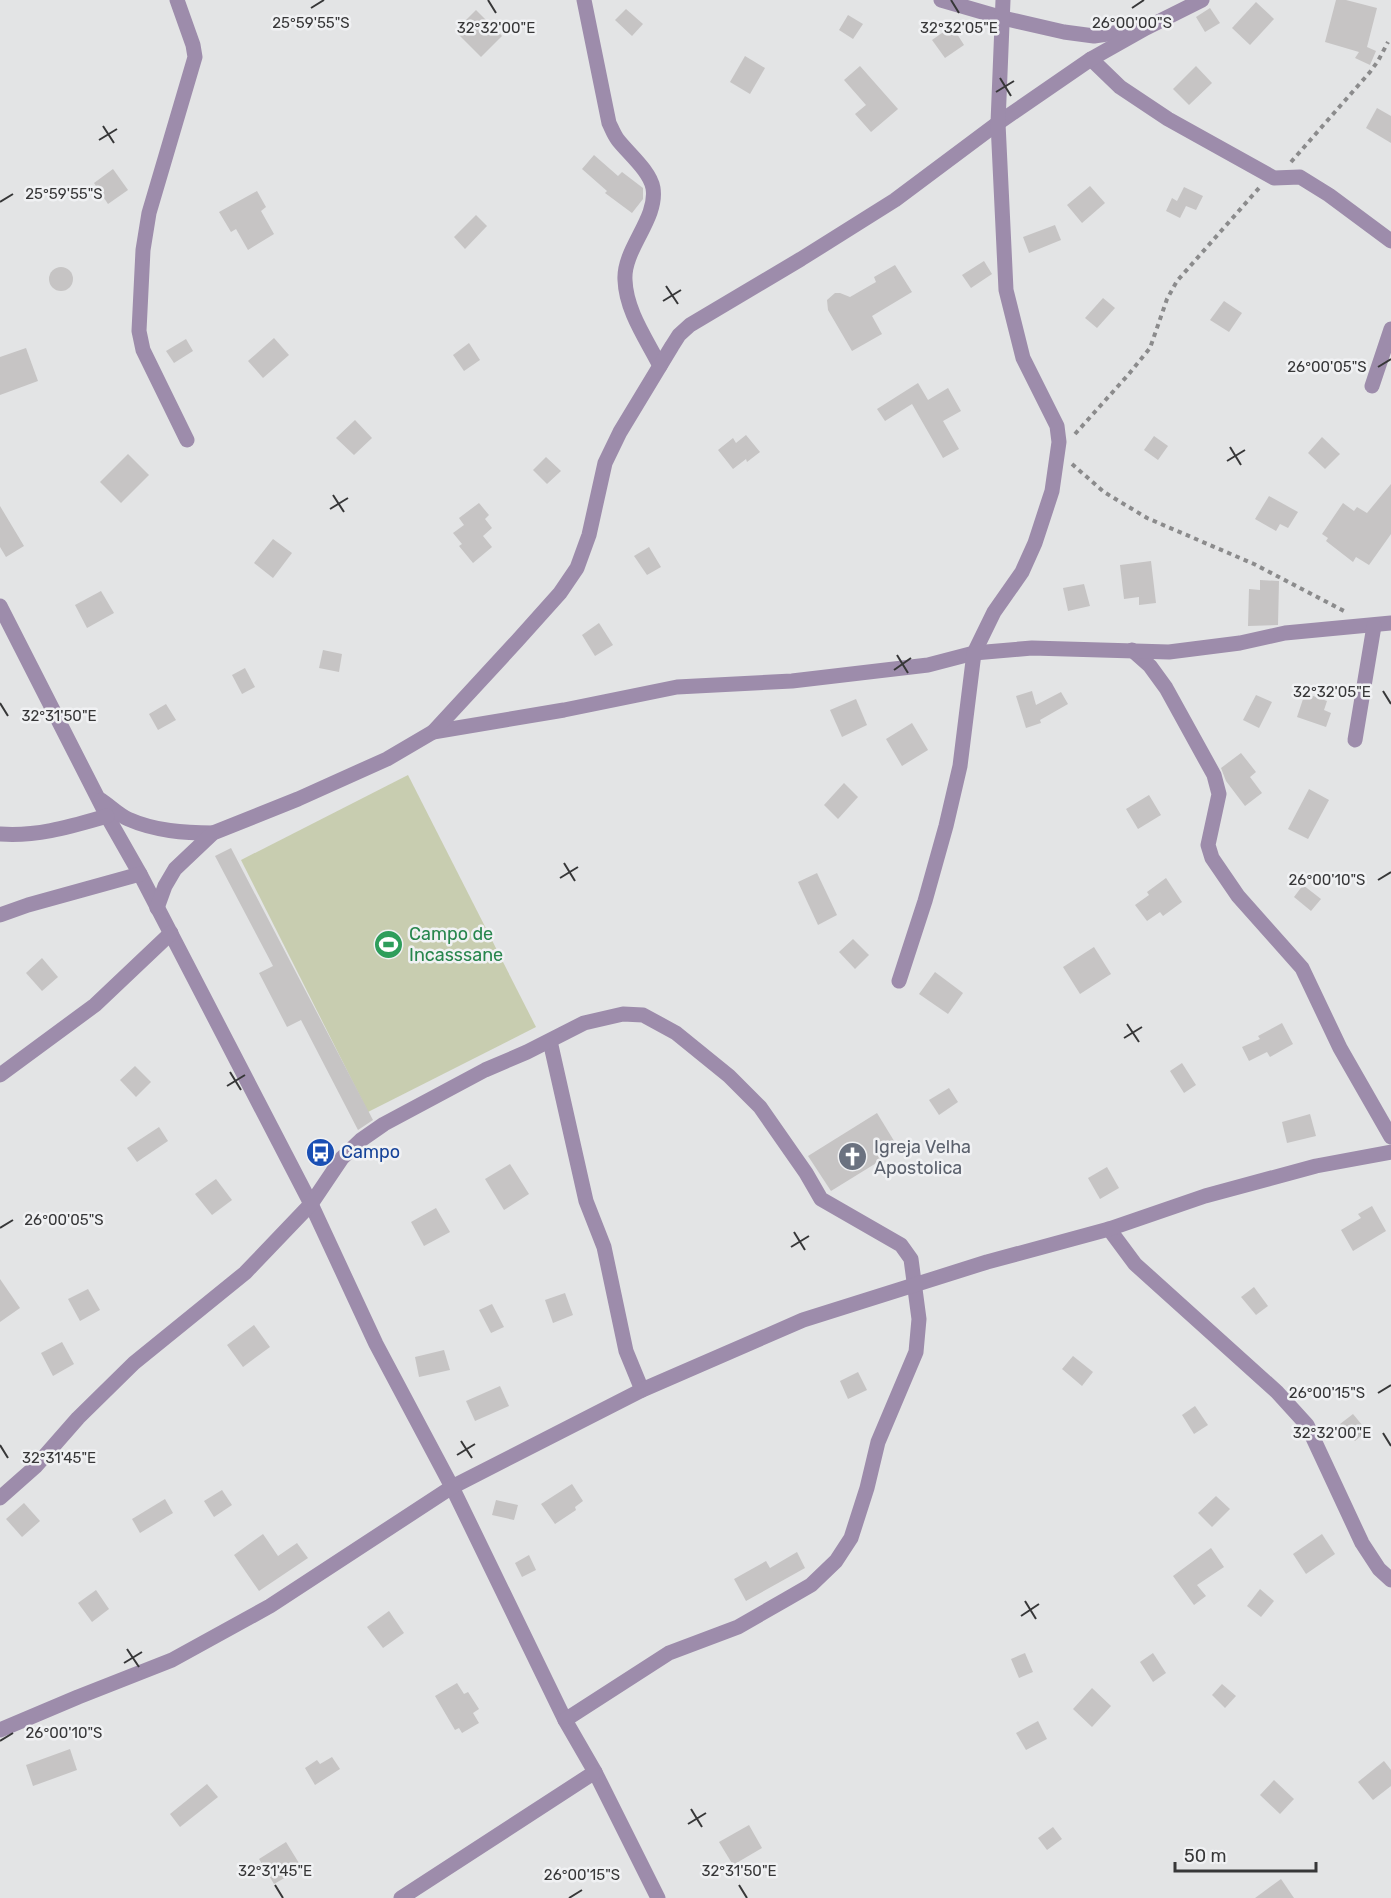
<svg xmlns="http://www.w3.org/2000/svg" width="1391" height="1898" font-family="Rubik,sans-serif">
  <rect width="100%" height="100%" fill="#e3e4e5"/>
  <polygon fill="#c8cdb0" points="408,775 536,1027 368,1112 241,860"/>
  <g fill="#c6c4c4">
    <polygon points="1336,0 1346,0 1377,8 1367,47 1376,51 1370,65 1355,58 1359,52 1325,42"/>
    <polygon points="1256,2 1274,19 1250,45 1232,28"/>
    <polygon points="1210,8 1220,23 1205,32 1196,17"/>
    <polygon points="626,9 643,24 632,36 615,20"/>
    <polygon points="476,10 502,36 481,57 455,31"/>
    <polygon points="848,15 863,24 853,39 839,30"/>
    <polygon points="952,26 964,45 945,58 932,40"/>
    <polygon points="745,56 765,68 750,94 730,82"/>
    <polygon points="860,66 898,109 871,132 855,114 866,105 844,80"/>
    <polygon points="1196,66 1212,83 1189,105 1173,89"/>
    <polygon points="1377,108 1391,116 1391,143 1366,128"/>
    <polygon points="594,155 618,176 622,172 643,188 643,199 632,213 605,193 607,191 582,169"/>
    <polygon points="113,169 128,190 108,204 94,183"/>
    <polygon points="1090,186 1105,203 1082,223 1067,205"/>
    <polygon points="1184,187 1203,196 1196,210 1186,206 1180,218 1166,211 1172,198 1177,201"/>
    <polygon points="257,191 266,207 261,211 274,234 248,250 236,229 231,232 219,212"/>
    <polygon points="476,215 487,226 465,249 454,237"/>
    <polygon points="1055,225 1061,240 1029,253 1023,237"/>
    <polygon points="984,261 992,274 971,288 962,275"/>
    <polygon points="895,265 912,292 872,316 882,334 852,351 828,310 827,300 835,293 840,293 850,297 876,282 874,277"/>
    <circle cx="61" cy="279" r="12"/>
    <polygon points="1103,298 1115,308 1097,328 1085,318"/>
    <polygon points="1224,301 1242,313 1229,332 1210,320"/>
    <polygon points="274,338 289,355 263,378 248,361"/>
    <polygon points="186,339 193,351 174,363 166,351"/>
    <polygon points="469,343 480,360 464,371 453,355"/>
    <polygon points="26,348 38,381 0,395 0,357"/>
    <polygon points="918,383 928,400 948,388 961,411 943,421 959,449 943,458 912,404 885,421 877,409"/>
    <polygon points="355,420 372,438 354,455 336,438"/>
    <polygon points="746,435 760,452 747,462 746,459 733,469 718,450 733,438 736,443"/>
    <polygon points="1154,436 1168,446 1158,460 1144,450"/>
    <polygon points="1322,437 1340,454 1325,469 1308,453"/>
    <polygon points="128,454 149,475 121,503 100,482"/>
    <polygon points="546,457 561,471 547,484 533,470"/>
    <polygon points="1391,484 1391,534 1369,565 1356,557 1353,562 1326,541 1328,538 1322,534 1343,503 1354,511 1357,507 1367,513"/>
    <polygon points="1269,496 1298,512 1288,528 1280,524 1276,531 1255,519"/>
    <polygon points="479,503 489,515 485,519 492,528 483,536 492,547 473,563 459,546 462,544 453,533 464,525 459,518"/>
    <polygon points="0,506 24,546 6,557 0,547"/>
    <polygon points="273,539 292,553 273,578 254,563"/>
    <polygon points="649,547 661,567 647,575 634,556"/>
    <polygon points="1151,561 1156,603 1139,605 1139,597 1124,599 1120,565"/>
    <polygon points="1260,580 1279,581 1278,625 1248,626 1249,589 1260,590"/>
    <polygon points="1084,584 1090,606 1068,611 1063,588"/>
    <polygon points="101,591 114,613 87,628 75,605"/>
    <polygon points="599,623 613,645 595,656 582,635"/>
    <polygon points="323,650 342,654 339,672 319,668"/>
    <polygon points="245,668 255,687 242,694 232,675"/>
    <polygon points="1032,691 1036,705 1061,692 1068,704 1040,720 1041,723 1026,728 1016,696"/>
    <polygon points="1305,693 1327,701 1324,710 1331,713 1326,727 1297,717"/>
    <polygon points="1256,695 1272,702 1259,728 1243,720"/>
    <polygon points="856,699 867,725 842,737 830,710"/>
    <polygon points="166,704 176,720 158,730 149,714"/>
    <polygon points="912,723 928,750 902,766 886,739"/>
    <polygon points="1241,753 1256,772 1250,777 1262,793 1245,806 1226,781 1221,768"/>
    <polygon points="844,783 858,797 838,819 824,805"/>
    <polygon points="1309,789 1329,800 1308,839 1288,829"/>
    <polygon points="1149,795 1161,815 1138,829 1126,809"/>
    <polygon points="231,848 373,1120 358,1130 301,1020 287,1027 259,973 273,966 215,856"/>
    <polygon points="817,873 837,915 818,925 798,882"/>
    <polygon points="1166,878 1182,902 1163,916 1160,912 1147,921 1135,905 1149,895 1147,892"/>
    <polygon points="1303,885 1321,899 1311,911 1294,897"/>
    <polygon points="853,939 869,955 855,969 839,952"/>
    <polygon points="1094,947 1111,974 1080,994 1063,967"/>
    <polygon points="42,958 58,977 42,991 26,973"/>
    <polygon points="935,972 963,993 948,1014 919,994"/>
    <polygon points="1282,1023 1293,1044 1270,1057 1267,1052 1249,1061 1242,1047 1260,1039 1258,1036"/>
    <polygon points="1182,1063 1196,1085 1184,1093 1170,1071"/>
    <polygon points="135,1066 151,1082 136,1097 120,1080"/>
    <polygon points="949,1088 958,1102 939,1115 929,1100"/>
    <polygon points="877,1113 899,1149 831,1191 808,1156"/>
    <polygon points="1310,1114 1316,1136 1287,1143 1282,1122"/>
    <polygon points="159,1127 168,1141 137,1162 127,1148"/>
    <polygon points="510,1164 529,1194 504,1210 485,1179"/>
    <polygon points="1107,1167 1119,1188 1100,1199 1088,1178"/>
    <polygon points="216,1179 232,1200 212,1215 195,1194"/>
    <polygon points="1372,1206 1386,1231 1353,1251 1341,1230 1361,1218 1358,1214"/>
    <polygon points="436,1208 450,1232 424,1246 411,1222"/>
    <polygon points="0,1279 20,1308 0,1322"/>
    <polygon points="1254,1287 1268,1306 1256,1315 1241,1297"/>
    <polygon points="88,1289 100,1310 80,1321 68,1299"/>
    <polygon points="565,1293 573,1315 553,1323 545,1300"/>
    <polygon points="492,1304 504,1327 491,1333 479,1310"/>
    <polygon points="254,1325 270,1347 243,1367 227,1345"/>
    <polygon points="62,1342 74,1364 53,1376 41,1353"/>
    <polygon points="444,1350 450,1370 419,1377 415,1357"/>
    <polygon points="1073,1356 1093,1372 1082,1386 1062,1369"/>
    <polygon points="858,1372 867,1390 848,1399 840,1381"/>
    <polygon points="500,1386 509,1406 475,1421 466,1401"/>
    <polygon points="1195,1406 1208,1425 1194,1434 1182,1415"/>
    <polygon points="1353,1414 1367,1431 1355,1441 1340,1424"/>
    <polygon points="572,1484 583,1501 575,1507 576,1510 555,1524 541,1504"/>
    <polygon points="222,1490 232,1505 214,1517 204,1501"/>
    <polygon points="1216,1496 1230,1509 1212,1527 1198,1513"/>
    <polygon points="165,1499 173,1513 140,1533 132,1519"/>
    <polygon points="496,1500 518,1505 514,1520 492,1515"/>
    <polygon points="24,1503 40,1521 22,1537 6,1519"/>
    <polygon points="263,1534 278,1556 297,1543 308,1558 259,1591 234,1555"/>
    <polygon points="1322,1534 1335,1554 1306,1574 1293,1554"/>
    <polygon points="1211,1548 1224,1567 1197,1585 1206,1596 1194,1605 1173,1576"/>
    <polygon points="797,1552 805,1568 746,1601 734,1579 766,1561 770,1568"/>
    <polygon points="529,1555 536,1570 522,1577 515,1563"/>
    <polygon points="1260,1589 1274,1601 1261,1617 1247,1606"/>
    <polygon points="96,1590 109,1609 92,1622 78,1603"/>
    <polygon points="389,1611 404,1633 383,1648 367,1627"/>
    <polygon points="1025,1653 1033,1672 1019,1678 1011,1659"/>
    <polygon points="1153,1653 1166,1673 1153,1682 1140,1662"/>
    <polygon points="457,1683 464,1694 468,1692 479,1709 473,1713 479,1723 462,1733 459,1728 455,1730 435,1696"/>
    <polygon points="1222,1684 1236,1696 1225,1708 1212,1695"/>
    <polygon points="1092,1688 1111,1706 1092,1727 1073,1709"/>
    <polygon points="1038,1721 1047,1739 1026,1750 1016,1733"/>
    <polygon points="70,1749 77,1770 33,1786 26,1765"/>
    <polygon points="332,1757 340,1769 315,1785 305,1768 317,1760 320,1764"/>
    <polygon points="1384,1761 1391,1770 1391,1786 1373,1800 1358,1782"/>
    <polygon points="1274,1780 1294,1799 1280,1814 1260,1795"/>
    <polygon points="207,1784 218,1797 180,1827 170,1814"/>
    <polygon points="749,1825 762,1848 733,1865 719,1842"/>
    <polygon points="1053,1827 1062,1839 1047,1850 1038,1838"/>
    <polygon points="286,1842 302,1868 274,1884 259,1859"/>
    <polygon points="1281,1879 1294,1898 1255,1898"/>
  </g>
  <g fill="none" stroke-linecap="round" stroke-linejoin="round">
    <g stroke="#8b8b8c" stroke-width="4" stroke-dasharray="4.5 4.5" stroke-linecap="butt">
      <polyline points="1291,162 1370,72 1378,61 1388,42"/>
      <polyline points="1075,434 1128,375 1150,348 1167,299 1177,281 1259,188"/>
      <polyline points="1072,464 1104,492 1147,518 1254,564 1344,611"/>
    </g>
    <g stroke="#9d8cab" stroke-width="15">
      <polyline points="177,0 193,45 195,57 149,213 143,250 139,331 143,350 187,440"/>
      <path d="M 584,0 L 609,123 C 612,129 614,135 618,140 C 628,153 650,171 653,188 C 658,219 623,249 625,280 C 626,311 647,340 660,366"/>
      <polyline points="941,0 1003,18 1064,32 1094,36 1134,30"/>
      <polyline points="1091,59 1120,87 1168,119 1274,178 1300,177 1329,195 1391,241"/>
      <polyline points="1372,386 1391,329"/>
      <polyline points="0,606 107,816 140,874 311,1204 376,1344 452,1487 565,1720 595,1772 658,1898"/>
      <polyline points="1132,650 1150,666 1166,688 1214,775 1219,794 1208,845 1212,858 1238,896 1302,968 1340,1048 1391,1137"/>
      <polyline points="433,732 564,710 677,687 792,681 928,665 974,653 1032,648 1169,652 1240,643 1285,633 1391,623"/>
      <polyline points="1355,740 1374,626"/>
      <path d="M 101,800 C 110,806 119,815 128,819 C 155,831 184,833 213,833"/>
      <path d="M 0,834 C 37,837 72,826 107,816"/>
      <polyline points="157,908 165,886 175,869 213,833 298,799 387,759 433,732 517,641 560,593 577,568 589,535 605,463 620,432 672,346 679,335 690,325 801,259 895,200 998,123 1091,59 1146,28 1202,0"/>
      <polyline points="0,915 28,905 140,874"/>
      <polyline points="899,981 925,901 946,826 960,766 974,653 994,612 1022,572 1035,543 1052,491 1059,442 1057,426 1023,358 1006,290 998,123 1003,0"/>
      <polyline points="550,1041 586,1201 604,1247 626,1351 642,1390"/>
      <polyline points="0,1075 95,1005 171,933"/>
      <polyline points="1109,1229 1135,1264 1277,1392 1307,1425 1362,1543 1379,1569 1391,1580"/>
      <polyline points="0,1498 35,1467 78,1418 134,1363 245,1273 311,1204 342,1158 361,1140 384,1124 485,1070 527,1052 584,1023 623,1014 643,1015 676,1033 729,1076 760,1107 806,1173 821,1199 901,1245 911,1259 919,1319 916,1352 878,1442 867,1488 851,1538 836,1561 811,1585 785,1600 738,1627 669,1653 565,1720"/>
      <polyline points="0,1730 78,1697 172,1660 270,1606 452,1487 642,1390 803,1320 987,1262 1109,1229 1205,1196 1316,1166 1391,1152"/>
      <polyline points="401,1898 595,1772"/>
    </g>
  </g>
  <path fill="none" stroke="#373738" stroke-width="2" d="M 488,0 L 496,13M 951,0 L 959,13M 311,8 L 324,0M 1132,8 L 1144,0M 1000,78 L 1011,96M 996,92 L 1014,81M 103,126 L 114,143M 99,140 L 117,129M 0,202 L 13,194M 666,286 L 678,304M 663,301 L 681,290M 1378,367 L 1391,359M 1230,447 L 1241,465M 1227,461 L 1245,450M 333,495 L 344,512M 330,509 L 348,498M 897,655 L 908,673M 894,670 L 911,658M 1383,691 L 1391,704M 0,703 L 8,716M 564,863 L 575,881M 560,878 L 578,867M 1378,880 L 1391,872M 1127,1024 L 1139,1042M 1124,1038 L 1142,1027M 230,1072 L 241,1090M 227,1086 L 245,1075M 0,1228 L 13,1220M 794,1232 L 805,1250M 791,1247 L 809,1236M 1378,1393 L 1391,1385M 1383,1433 L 1391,1446M 461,1441 L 472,1458M 0,1445 L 8,1458M 457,1455 L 475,1444M 1025,1601 L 1036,1619M 1021,1616 L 1039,1604M 127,1649 L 139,1667M 124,1663 L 142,1652M 0,1741 L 13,1733M 691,1809 L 702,1827M 688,1824 L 706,1813M 275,1885 L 283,1898M 739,1885 L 747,1898M 569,1898 L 582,1890"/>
  <defs>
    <symbol id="stadium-disc" viewBox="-11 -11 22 22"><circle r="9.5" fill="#2e9e5b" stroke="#f0f1f3"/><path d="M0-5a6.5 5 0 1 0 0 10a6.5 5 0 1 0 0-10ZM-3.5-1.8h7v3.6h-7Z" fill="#fff"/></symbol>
    <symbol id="bus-disc" viewBox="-11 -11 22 22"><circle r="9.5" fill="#1a4fb4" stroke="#f0f1f3"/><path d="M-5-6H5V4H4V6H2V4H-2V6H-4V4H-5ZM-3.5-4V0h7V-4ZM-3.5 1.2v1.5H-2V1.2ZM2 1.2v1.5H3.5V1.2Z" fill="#fff"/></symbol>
    <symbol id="church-disc" viewBox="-11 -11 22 22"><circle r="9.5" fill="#6b7280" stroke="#f0f1f3"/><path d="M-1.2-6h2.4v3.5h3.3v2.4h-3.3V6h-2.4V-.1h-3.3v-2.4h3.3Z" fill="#fff"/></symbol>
  </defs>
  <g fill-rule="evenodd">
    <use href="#stadium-disc" x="372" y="928" width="33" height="33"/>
    <use href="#bus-disc" x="304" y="1136" width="33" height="33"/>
    <use href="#church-disc" x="836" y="1140" width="33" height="33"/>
  </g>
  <g text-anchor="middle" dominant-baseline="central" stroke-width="5" stroke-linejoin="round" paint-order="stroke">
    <g font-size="18" fill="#27864d" stroke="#f0f1f3" text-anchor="start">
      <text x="409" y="934">Campo de<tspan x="409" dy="21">Incasssane</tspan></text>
    </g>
    <g font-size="18" fill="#5b616d" stroke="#f0f1f3" text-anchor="start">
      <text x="874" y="1147">Igreja Velha<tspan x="874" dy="21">Apostolica</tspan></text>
    </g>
    <g font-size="18" fill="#164399" stroke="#f0f1f3" text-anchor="start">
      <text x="341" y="1152">Campo</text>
    </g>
  </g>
  <g font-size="15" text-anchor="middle" fill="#373738" stroke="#f0f1f3" stroke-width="5" stroke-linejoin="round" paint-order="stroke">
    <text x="1132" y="28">26°00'00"S</text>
    <text x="311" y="28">25°59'55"S</text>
    <text x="496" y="33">32°32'00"E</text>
    <text x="959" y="33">32°32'05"E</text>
    <text x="64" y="199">25°59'55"S</text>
    <text x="1327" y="372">26°00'05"S</text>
    <text x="1332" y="697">32°32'05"E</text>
    <text x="59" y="721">32°31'50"E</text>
    <text x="1327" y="885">26°00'10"S</text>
    <text x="64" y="1225">26°00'05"S</text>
    <text x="1327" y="1398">26°00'15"S</text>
    <text x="1332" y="1438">32°32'00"E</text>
    <text x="59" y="1463">32°31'45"E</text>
    <text x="64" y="1738">26°00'10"S</text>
    <text x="275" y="1876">32°31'45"E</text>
    <text x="739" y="1876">32°31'50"E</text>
    <text x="582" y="1880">26°00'15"S</text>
  </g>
  <path d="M1175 1862v9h141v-9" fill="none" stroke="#373738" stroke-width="3"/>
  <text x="1184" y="1862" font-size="18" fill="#373738" stroke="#f0f1f3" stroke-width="4.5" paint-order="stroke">50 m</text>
</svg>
